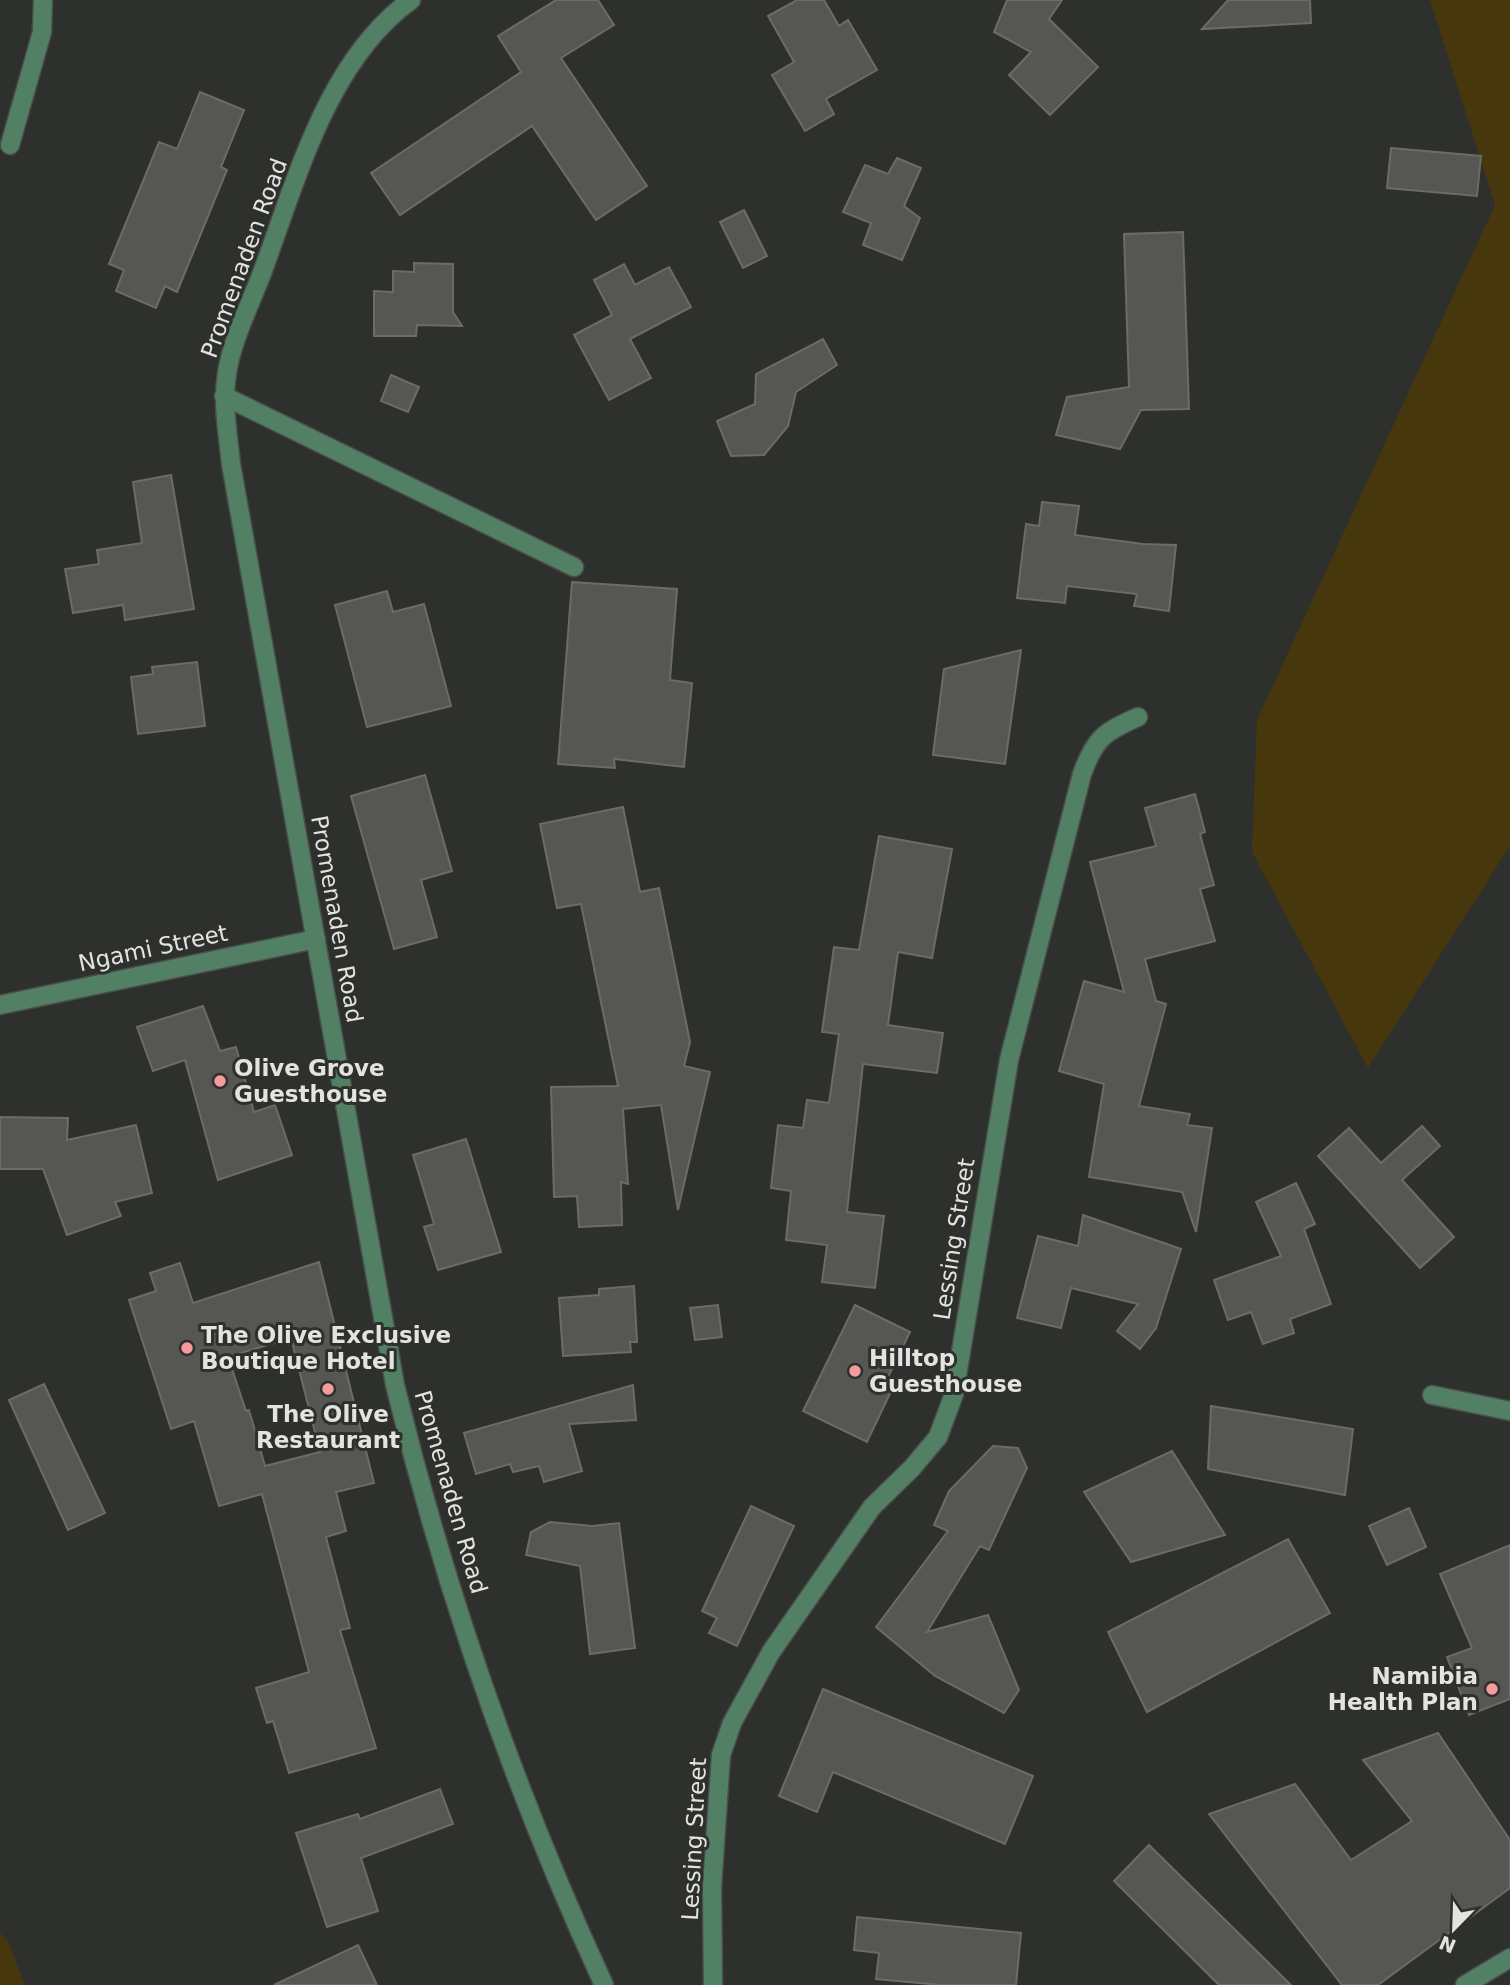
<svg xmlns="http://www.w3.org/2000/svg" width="1510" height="1985" font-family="'DejaVu Sans',sans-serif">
  <rect width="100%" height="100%" fill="#2e302d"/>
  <g fill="#47370c">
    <polygon points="1430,0 1510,0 1510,846 1368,1068 1252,852 1257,720 1495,205"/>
    <polygon points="0,1933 8,1941 25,1985 0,1985"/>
  </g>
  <g fill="#565653" stroke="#6b6b68" stroke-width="2" fill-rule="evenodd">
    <polygon points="556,0 598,0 614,25 561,58 647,186 596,220 532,126 400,215 371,173 521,72 498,36"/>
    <polygon points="797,0 824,0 839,26 848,20 877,70 826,99 834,114 805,131 772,75 794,62 768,16"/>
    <polygon points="1007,0 1062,0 1049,19 1098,67 1050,115 1009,75 1031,52 994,32"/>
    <polygon points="1228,0 1310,0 1311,23 1202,29"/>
    <polygon points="200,92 244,110 221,167 227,170 177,292 165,286 156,308 116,291 124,270 109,264 159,142 177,149"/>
    <polygon points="1391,148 1481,156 1477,196 1387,188"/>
    <polygon points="897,158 921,168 904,206 920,218 902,260 863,245 871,223 843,212 865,165 888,174"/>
    <polygon points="744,210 767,256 743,268 720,222"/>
    <polygon points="1183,232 1189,409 1141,410 1120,449 1056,435 1067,397 1129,387 1124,234"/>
    <polygon points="414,263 453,264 453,312 462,326 417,325 416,336 374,336 374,291 393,292 393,271 414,272"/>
    <polygon points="624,264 635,285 669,267 691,307 630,339 651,378 609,400 574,335 612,315 594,280"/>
    <polygon points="823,339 837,365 796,392 788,426 764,455 731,456 717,421 755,404 756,374"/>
    <polygon points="391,375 419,387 408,412 381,401"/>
    <polygon points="171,475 194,609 125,620 123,605 73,613 65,569 99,564 97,550 142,543 133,482"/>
    <polygon points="1042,502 1079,506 1075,535 1143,544 1176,545 1169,611 1134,606 1137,594 1067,586 1065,603 1017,598 1026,524 1039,526"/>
    <polygon points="572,582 677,589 670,680 692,683 684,767 614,759 615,768 558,764"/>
    <polygon points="387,591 393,612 424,604 451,706 367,727 335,605"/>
    <polygon points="1021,650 1005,764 933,755 944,669"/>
    <polygon points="197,662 205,726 138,734 131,677 153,674 152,667"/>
    <polygon points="425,775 452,871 421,880 437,937 394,949 351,796"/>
    <polygon points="1195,794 1205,832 1200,834 1214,885 1200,889 1215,941 1145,959 1156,1001 1166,1004 1139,1106 1190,1114 1187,1125 1212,1128 1196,1232 1182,1192 1089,1177 1104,1084 1059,1071 1084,981 1124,992 1090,862 1156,846 1145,808"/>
    <polygon points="623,807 640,892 659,888 690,1042 684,1066 710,1072 678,1210 661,1105 623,1109 628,1184 621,1182 622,1225 579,1227 577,1196 554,1197 551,1087 618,1086 581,904 557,908 540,824"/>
    <polygon points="879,836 952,849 932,958 898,952 888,1025 943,1033 937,1073 863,1064 847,1212 884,1216 875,1288 822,1282 827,1245 786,1240 791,1191 771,1188 778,1125 803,1128 807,1100 829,1103 839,1034 822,1032 834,947 859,950"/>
    <polygon points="203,1006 220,1051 236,1047 254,1112 275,1105 292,1155 218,1180 185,1060 153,1071 137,1027"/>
    <polygon points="0,1117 68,1118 67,1140 136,1125 152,1193 115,1202 121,1216 67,1235 43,1169 0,1169"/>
    <polygon points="1422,1126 1440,1146 1402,1180 1454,1237 1420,1268 1318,1156 1349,1128 1381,1163"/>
    <polygon points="466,1139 501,1252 438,1270 424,1227 434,1224 413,1155"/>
    <polygon points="1296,1183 1315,1224 1304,1229 1331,1304 1290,1319 1294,1333 1263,1344 1251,1312 1228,1320 1214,1280 1281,1256 1256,1202"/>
    <polygon points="1083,1215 1181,1249 1156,1328 1140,1349 1117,1331 1138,1304 1071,1288 1061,1328 1017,1318 1038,1236 1078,1246"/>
    <path d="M 319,1262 L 374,1483 L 336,1492 L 346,1531 L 326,1537 L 350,1628 L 340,1630 L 376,1748 L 289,1773 L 273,1721 L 267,1723 L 256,1688 L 309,1672 L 262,1494 L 219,1506 L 194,1421 L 171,1429 L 129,1300 L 156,1291 L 150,1273 L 180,1263 L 193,1303 ZM 291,1338 L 320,1452 L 265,1466 L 249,1410 L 246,1411 L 228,1357 Z"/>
    <polygon points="634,1286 637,1342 630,1342 631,1352 563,1356 559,1298 599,1295 599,1289"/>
    <polygon points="718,1305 722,1337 695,1340 690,1308"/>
    <polygon points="855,1305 910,1332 887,1379 895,1383 867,1442 803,1411"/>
    <polygon points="44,1384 105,1513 68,1530 9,1400"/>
    <polygon points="633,1385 636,1420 569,1424 582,1471 544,1482 539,1466 513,1472 510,1464 476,1474 464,1433"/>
    <polygon points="1211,1406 1353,1429 1345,1495 1208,1469"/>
    <polygon points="993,1446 1018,1448 1027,1468 989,1550 980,1546 927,1632 988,1615 1019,1690 1004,1713 935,1676 876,1627 948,1531 934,1525 949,1491"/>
    <polygon points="1172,1451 1225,1535 1131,1562 1084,1492"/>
    <polygon points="751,1506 794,1526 737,1646 709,1633 717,1618 702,1611"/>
    <polygon points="1409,1508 1426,1547 1387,1565 1369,1526"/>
    <polygon points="550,1522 592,1526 619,1523 635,1648 590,1654 580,1566 526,1555 531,1532"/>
    <polygon points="1288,1539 1330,1613 1147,1712 1108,1632"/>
    <polygon points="1510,1545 1510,1699 1469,1715 1447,1657 1472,1648 1440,1574"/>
    <polygon points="823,1689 1033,1776 1005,1844 833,1772 817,1812 779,1796"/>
    <polygon points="1438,1733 1510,1840 1510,1888 1378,1985 1342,1985 1209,1814 1295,1784 1351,1860 1412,1821 1363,1760"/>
    <polygon points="440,1789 453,1824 361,1858 378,1911 327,1927 296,1833 358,1814 360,1819"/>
    <polygon points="1149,1845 1291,1985 1219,1985 1114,1881"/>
    <polygon points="857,1917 1021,1933 1016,1985 941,1985 876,1979 879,1953 854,1950"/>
    <polygon points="358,1945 377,1985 274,1985"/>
  </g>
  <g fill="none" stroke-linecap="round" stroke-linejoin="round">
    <defs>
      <g id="minor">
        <path d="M 411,0 C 327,61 297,179 262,273 C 250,305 232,340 227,373 C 222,404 228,434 231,464 L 395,1385 C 445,1591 515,1792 604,1985"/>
        <polyline points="10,145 42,32 43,0"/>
        <polyline points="224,396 574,567"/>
        <polyline points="0,1005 316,939"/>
        <polyline points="1432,1395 1510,1411"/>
        <path d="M 713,1985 L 712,1887 L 721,1755 L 732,1723 L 771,1652 L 872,1507 L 912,1468 L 938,1437 L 954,1394 L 1009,1060 L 1082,774 C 1095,738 1104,732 1138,717"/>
        <polyline points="1465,1985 1510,1958"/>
      </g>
    </defs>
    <use href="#minor" stroke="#4b4d4a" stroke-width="21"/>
    <use href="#minor" stroke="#528064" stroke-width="18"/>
  </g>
  <g fill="#f59b9c" stroke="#2e302d" stroke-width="2.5">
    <circle cx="220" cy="1081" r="7"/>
    <circle cx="187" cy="1348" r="7"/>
    <circle cx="855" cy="1371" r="7"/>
    <circle cx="328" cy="1389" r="7"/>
    <circle cx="1492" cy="1689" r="7"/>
  </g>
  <g text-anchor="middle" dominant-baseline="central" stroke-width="6" stroke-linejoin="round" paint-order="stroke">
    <g font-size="23" fill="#e3e4e2" stroke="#2e302d">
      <text transform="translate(244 258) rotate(-70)">Promenaden Road</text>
      <text transform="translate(337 919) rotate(80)">Promenaden Road</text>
      <text transform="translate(153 948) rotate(-12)">Ngami Street</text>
      <text transform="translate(954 1239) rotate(-81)">Lessing Street</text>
      <text transform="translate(451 1492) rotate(74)">Promenaden Road</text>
      <text transform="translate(694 1839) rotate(-87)">Lessing Street</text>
    </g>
    <g font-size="23" font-weight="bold" fill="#e3e4e2" stroke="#2e302d" text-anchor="start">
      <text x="234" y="1068">Olive Grove<tspan x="234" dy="26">Guesthouse</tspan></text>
      <text x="201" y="1335">The Olive Exclusive<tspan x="201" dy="26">Boutique Hotel</tspan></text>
      <text x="869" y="1358">Hilltop<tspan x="869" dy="26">Guesthouse</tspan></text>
      <text x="328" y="1414" text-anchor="middle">The Olive<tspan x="328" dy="26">Restaurant</tspan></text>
      <text x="1478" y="1676" text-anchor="end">Namibia<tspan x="1478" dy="26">Health Plan</tspan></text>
    </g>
  </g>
  <g transform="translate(1454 1929) rotate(203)" stroke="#2e302d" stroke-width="5" paint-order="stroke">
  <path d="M0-5L12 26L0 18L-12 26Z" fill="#e3e4e2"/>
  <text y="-10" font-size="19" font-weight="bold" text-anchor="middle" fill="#e3e4e2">N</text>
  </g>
</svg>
